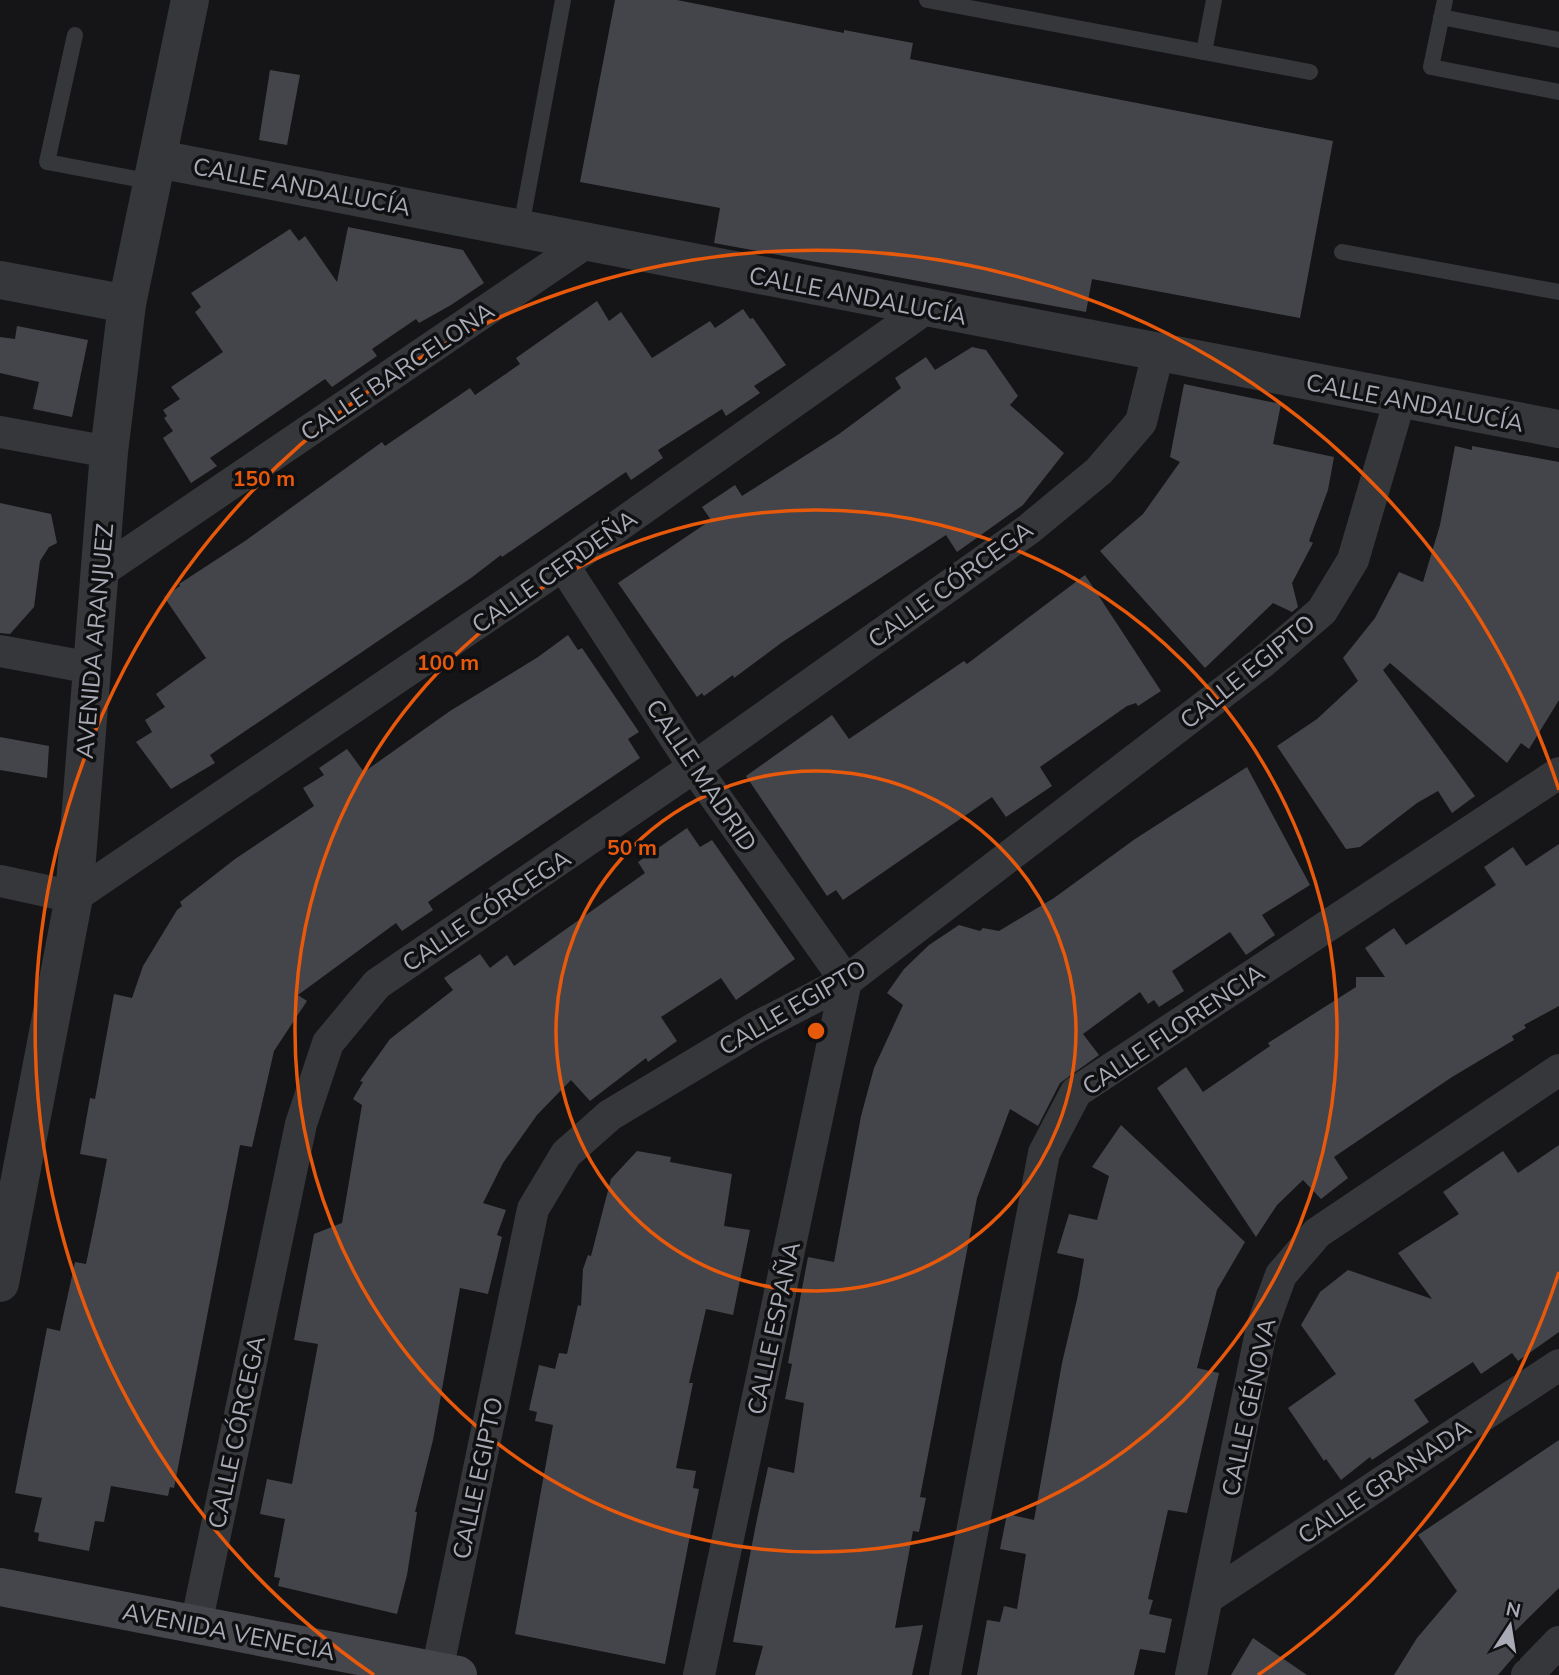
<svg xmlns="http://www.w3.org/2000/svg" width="1559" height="1675" font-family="Mulish,sans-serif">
  <rect width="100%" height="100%" fill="#151517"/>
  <g fill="#44454a">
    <polygon points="615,0 677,0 844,33 844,30 913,43 910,59 1333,141 1300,318 1092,279 1086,312 714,243 720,208 580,182"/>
    <polygon points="270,70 300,75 287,145 259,140"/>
    <polygon points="348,227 463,250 484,283 451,305 419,323 416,319 372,349 377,356 332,387 325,379 210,458 217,466 191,483 163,438 173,431 164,418 167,416 163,410 180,399 171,387 223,352 195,312 201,307 191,293 290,229 299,241 305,236 337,282"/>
    <polygon points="597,301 609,321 621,312 652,358 710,321 715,328 743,309 750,319 753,318 786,365 754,386 760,393 726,416 722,409 658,450 663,458 631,480 626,472 502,557 501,555 471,578 210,755 215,763 171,789 136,742 152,732 145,720 165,707 156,694 206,658 164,597 180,586 179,584 245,541 382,442 385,446 470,388 475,395 520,364 516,358"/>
    <polygon points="17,326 88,340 72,417 33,409 39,382 0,373 0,337 15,339"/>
    <polygon points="972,347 986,350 1018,396 1010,405 1064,453 1023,505 957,552 946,535 781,643 734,678 733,675 704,696 702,693 697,697 618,583 711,520 702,507 735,485 742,496 839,434 901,388 895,378 926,357 935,370"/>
    <polygon points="1184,384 1281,404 1273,444 1334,457 1328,490 1309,541 1313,543 1292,583 1298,607 1292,612 1273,603 1205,668 1100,551 1143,514 1180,462 1170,457"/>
    <polygon points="1455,446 1472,450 1472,446 1559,462 1559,700 1529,749 1521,743 1507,763 1390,663 1383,670 1475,796 1452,813 1438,791 1417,803 1360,847 1346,849 1277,746 1317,719 1358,681 1343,658 1375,618 1399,572 1423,582 1440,525"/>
    <polygon points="0,503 51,514 57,543 49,547 40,561 34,607 10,634 0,633"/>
    <polygon points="1085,575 1161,691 1138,706 1136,703 1127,706 1040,767 1052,786 1006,817 992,797 843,900 836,890 827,896 746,776 832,715 849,739 964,661 967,664"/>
    <polygon points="568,635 578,650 582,648 639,732 628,739 640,758 428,902 433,910 402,931 396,923 298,995 307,1001 274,1051 252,1147 240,1145 174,1488 170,1487 168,1496 111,1486 104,1522 95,1521 89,1551 38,1541 39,1533 34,1532 42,1498 15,1493 47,1328 60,1331 75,1262 86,1264 96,1216 107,1159 80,1154 90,1098 95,1099 114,994 132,998 143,966 177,910 182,906 180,902 235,859 314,806 303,788 324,775 319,768 347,749 364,772 450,711 538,657"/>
    <polygon points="0,737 49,746 47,778 0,770"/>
    <polygon points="1247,767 1310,885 1262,915 1275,935 1246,955 1230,932 1172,971 1184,991 1159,1007 1154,1000 1148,1004 1140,992 1083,1034 1099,1055 1060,1083 1038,1126 1010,1109 977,1198 920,1497 926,1498 919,1532 913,1531 895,1628 923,1625 912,1675 755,1675 763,1646 733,1642 757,1519 768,1467 794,1473 804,1403 785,1399 792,1364 788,1363 808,1257 834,1262 861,1116 874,1068 903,1005 887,993 904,969 929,945 959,925 980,931 983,928 999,931 1054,898 1135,839"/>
    <polygon points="687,828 700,847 712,840 795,959 736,1000 721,978 661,1017 677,1041 648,1062 646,1058 590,1101 571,1080 537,1115 503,1163 483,1203 506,1210 497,1235 502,1237 488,1294 460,1288 433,1440 415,1512 417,1512 407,1575 397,1614 278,1586 280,1578 274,1577 285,1519 260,1514 267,1479 292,1484 318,1344 294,1340 314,1234 342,1223 362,1105 353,1099 363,1082 360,1081 390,1039 453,990 444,978 480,954 490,968 507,955 514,966 645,873 638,862"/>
    <polygon points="1559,844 1559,1006 1524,1025 1526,1028 1512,1036 1514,1040 1452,1077 1334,1157 1348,1178 1321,1199 1303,1180 1277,1205 1256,1237 1157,1088 1186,1067 1203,1092 1270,1046 1268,1043 1356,987 1356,977 1385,977 1365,948 1394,928 1406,945 1496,885 1484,867 1513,847 1526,866"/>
    <polygon points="1121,1125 1245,1242 1217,1290 1197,1368 1219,1373 1187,1513 1168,1510 1148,1599 1153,1600 1149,1614 1172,1619 1165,1653 1140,1649 1134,1675 977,1675 987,1620 1000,1622 1004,1606 1017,1609 1026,1554 1000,1549 1007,1514 1034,1520 1062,1363 1078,1295 1084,1259 1057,1253 1069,1214 1097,1220 1109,1176 1092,1167"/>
    <polygon points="1559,1145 1559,1332 1518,1361 1512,1353 1481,1374 1473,1362 1414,1400 1429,1422 1372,1460 1370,1457 1341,1480 1326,1459 1324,1461 1288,1408 1336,1374 1301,1325 1320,1292 1348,1270 1432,1299 1398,1253 1459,1214 1443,1192 1503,1151 1518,1173"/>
    <polygon points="637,1151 671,1157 670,1162 732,1174 724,1226 750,1230 733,1315 706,1309 689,1383 693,1383 676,1468 696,1471 693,1488 699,1489 665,1664 515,1634 553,1425 535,1421 537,1412 529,1410 539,1365 555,1369 559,1353 567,1354 578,1305 581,1306 583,1269 588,1255 591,1256 611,1179"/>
    <polygon points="1559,1440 1559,1588 1504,1642 1517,1653 1498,1675 1394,1675 1417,1638 1457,1591 1418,1535"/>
    <polygon points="1253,1638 1307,1675 1231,1675"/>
  </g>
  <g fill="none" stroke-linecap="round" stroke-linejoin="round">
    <g stroke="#36373b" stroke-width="16">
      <polyline points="927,0 1310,72"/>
      <polyline points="1445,0 1431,67 1559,92"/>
      <polyline points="1441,17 1559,40"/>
      <polyline points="75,35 47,162 153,182"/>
      <polyline points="1204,52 1214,0"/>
      <polyline points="521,227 563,0"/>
      <polyline points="1342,252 1559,292"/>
    </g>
    <g stroke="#36373b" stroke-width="32">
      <polyline points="0,432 109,452"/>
      <polyline points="563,565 694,767 846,981 699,1675"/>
      <polyline points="99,573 590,240"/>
      <polyline points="0,651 92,668"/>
      <polyline points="0,881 74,897 563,565 925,309"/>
      <polyline points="1209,1597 1559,1365"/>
      <polyline points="196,1625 301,1124 328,1043 377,984 694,767 1029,529 1099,471 1141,422 1158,353"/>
      <polyline points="437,1671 533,1209 566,1154 610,1115 755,1028 846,981 1264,661 1322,611 1353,560 1400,399"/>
      <polyline points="945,1675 1044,1153 1076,1092 1559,773"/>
      <polyline points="1191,1675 1262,1327 1281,1275 1317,1233 1559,1070"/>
      <polyline points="1527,1675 1559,1642"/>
    </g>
    <g stroke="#36373b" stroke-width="38">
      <path d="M 158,159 C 625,247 1091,341 1559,429"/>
      <polyline points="0,280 127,304"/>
      <polyline points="0,1283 74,897 109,452 127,304 190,0"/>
    </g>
    <polyline stroke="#45464b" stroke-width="38" points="0,1587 458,1675"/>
  </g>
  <g fill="none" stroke="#e8590c" stroke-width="3.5">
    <circle cx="816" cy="1031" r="260"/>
    <circle cx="816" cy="1031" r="521"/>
    <path d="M1559 1272A781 781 0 0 1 1258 1675M374 1675A781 781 0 1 1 1559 790"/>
  </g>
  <g text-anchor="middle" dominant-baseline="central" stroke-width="7" stroke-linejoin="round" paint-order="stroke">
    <g font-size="24" fill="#a8abb6" stroke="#101012">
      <text transform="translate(302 186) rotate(11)">CALLE ANDALUCÍA</text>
      <text transform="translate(858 295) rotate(11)">CALLE ANDALUCÍA</text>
      <text transform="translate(397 371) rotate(-34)">CALLE BARCELONA</text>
      <text transform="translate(1415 402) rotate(11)">CALLE ANDALUCÍA</text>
      <text transform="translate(554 571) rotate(-35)">CALLE CERDEÑA</text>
      <text transform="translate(950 584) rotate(-36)">CALLE CÓRCEGA</text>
      <text transform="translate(94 641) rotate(-85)">AVENIDA ARANJUEZ</text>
      <text transform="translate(1247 671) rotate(-39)">CALLE EGIPTO</text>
      <text transform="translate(702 775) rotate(56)">CALLE MADRID</text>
      <text transform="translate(486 910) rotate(-34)">CALLE CÓRCEGA</text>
      <text transform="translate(792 1007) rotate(-30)">CALLE EGIPTO</text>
      <text transform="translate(1173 1029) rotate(-34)">CALLE FLORENCIA</text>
      <text transform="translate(773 1328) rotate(-78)">CALLE ESPAÑA</text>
      <text transform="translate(1248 1407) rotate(-78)">CALLE GÉNOVA</text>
      <text transform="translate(236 1432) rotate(-78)">CALLE CÓRCEGA</text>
      <text transform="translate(477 1478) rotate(-78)">CALLE EGIPTO</text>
      <text transform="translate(1384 1481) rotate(-34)">CALLE GRANADA</text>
      <text transform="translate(229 1631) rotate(11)">AVENIDA VENECIA</text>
    </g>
  </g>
  <circle cx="816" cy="1031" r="10" fill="#e8590c" stroke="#101012" stroke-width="3.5"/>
  <g font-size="21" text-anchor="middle" font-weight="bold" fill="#e8590c" stroke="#101012" stroke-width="7" stroke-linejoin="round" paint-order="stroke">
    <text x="264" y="486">150 m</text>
    <text x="448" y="670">100 m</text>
    <text x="632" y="855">50 m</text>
  </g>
  <g transform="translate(1510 1626) rotate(12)" stroke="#101012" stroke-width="5" paint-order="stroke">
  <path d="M0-5L12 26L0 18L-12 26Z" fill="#a8abb6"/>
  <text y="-10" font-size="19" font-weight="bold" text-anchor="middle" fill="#a8abb6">N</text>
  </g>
</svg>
